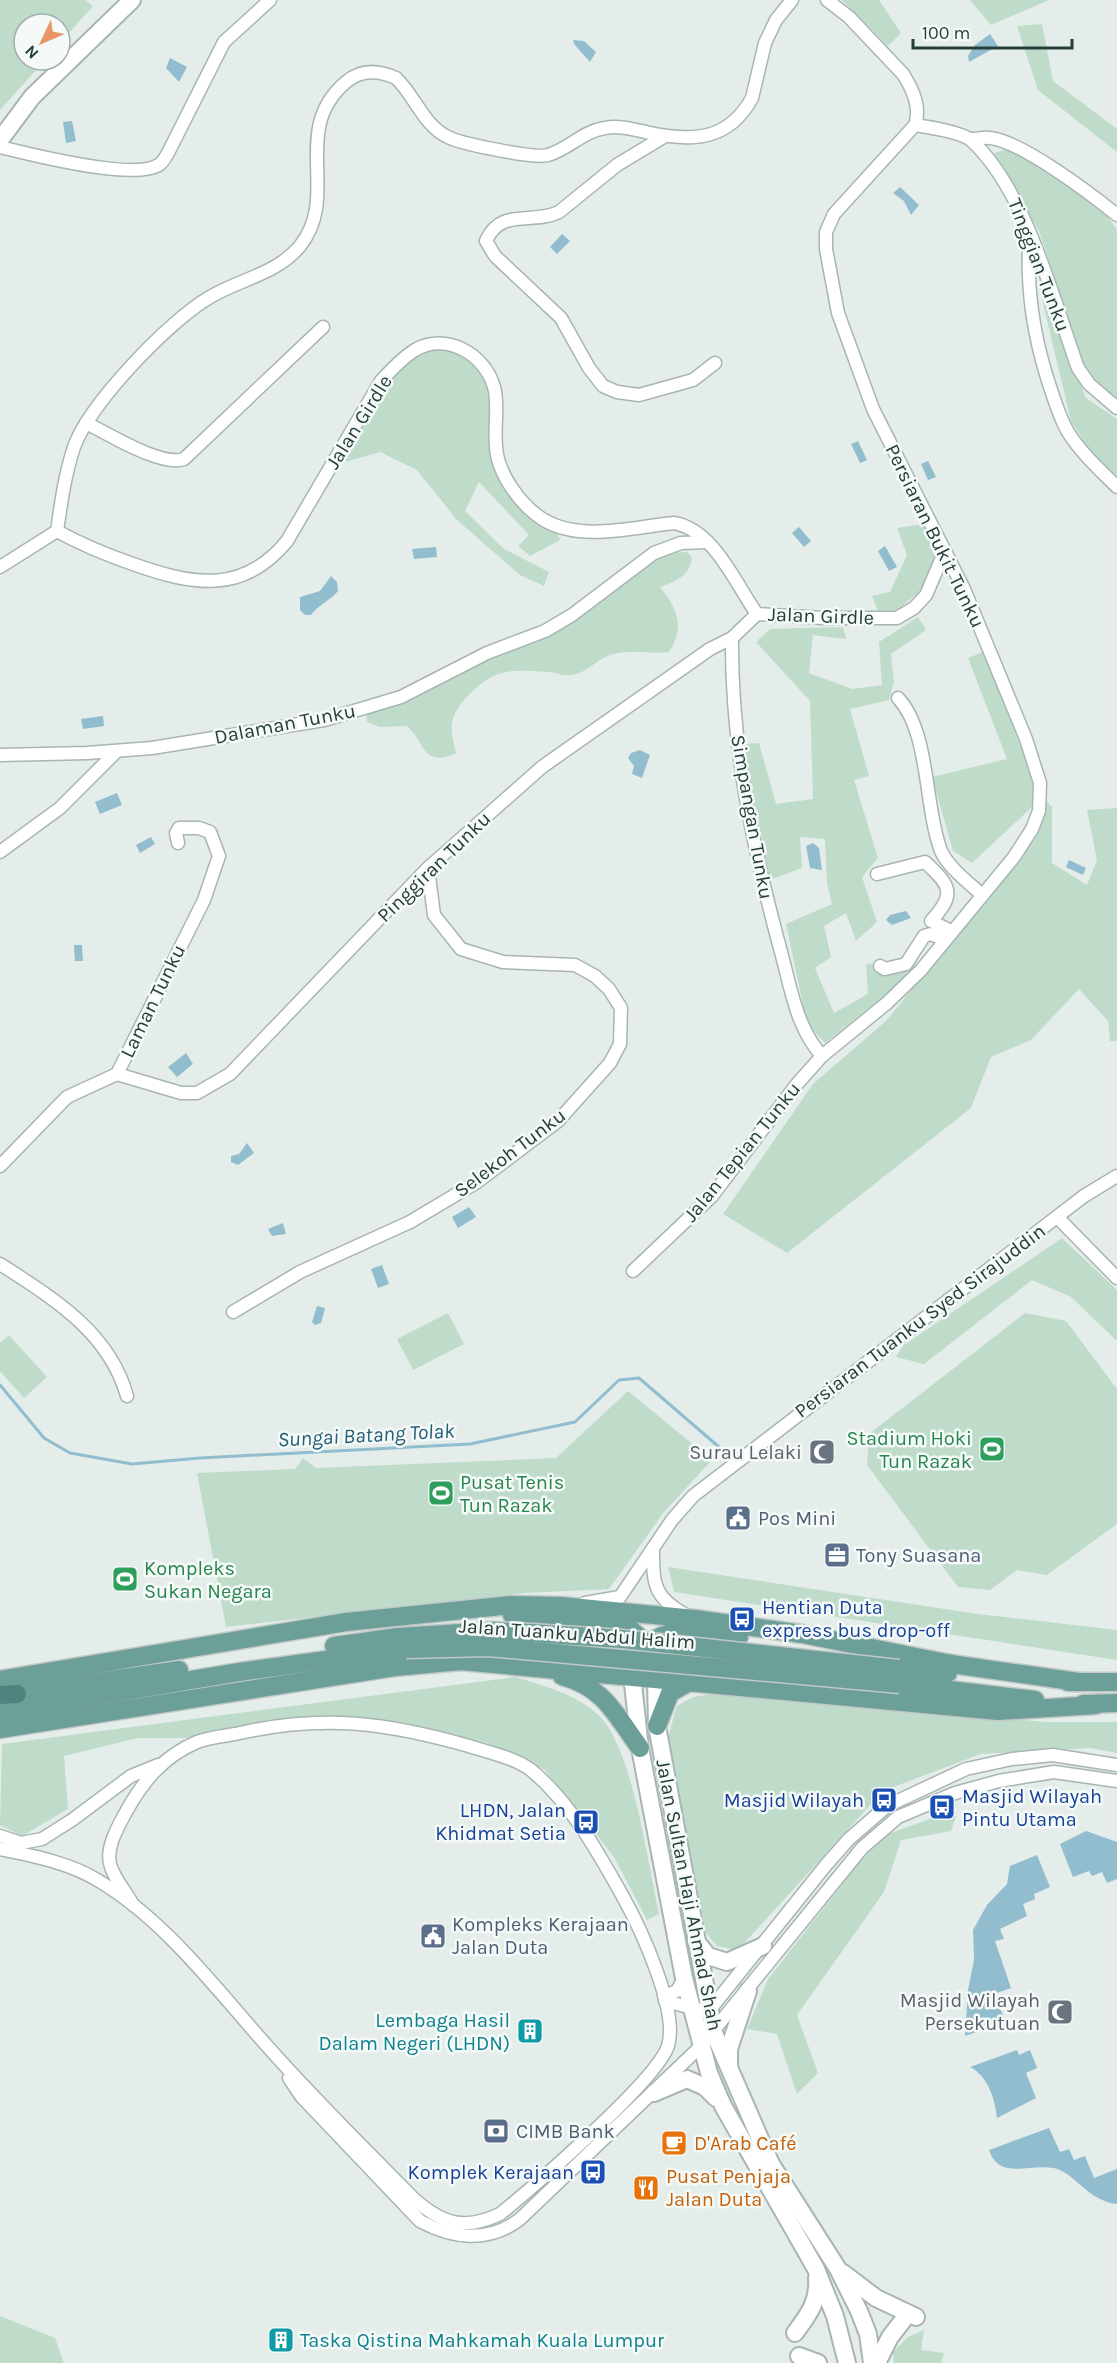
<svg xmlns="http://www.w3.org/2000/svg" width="1117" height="2363" font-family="Karla,sans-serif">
  <rect width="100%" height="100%" fill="#e5edea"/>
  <g fill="#bfdcca">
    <polygon points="0,0 85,0 93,6 60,43 60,24 24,24 24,60 45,60 0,110"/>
    <polygon points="842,0 879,0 901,33 888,46"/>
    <polygon points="970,0 1049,0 991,25"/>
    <polygon points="1042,24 1053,81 1117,129 1117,152 1038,90 1017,26"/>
    <polygon points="1012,148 1101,209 1117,229 1117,399 1086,371 1039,231 994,153"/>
    <polygon points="1042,299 1048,299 1086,398 1117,419 1117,479 1092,454 1071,421"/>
    <path d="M 436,348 L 460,353 L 484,375 L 489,394 L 494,463 L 557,531 L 560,540 L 530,556 L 518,546 L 529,535 L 479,482 L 465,511 L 504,549 L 549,572 L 544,586 L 520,575 L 457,520 L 417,470 L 380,452 L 345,462 C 368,417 386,367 436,348 Z"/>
    <polygon points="924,524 937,555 919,592 897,610 878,611 872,596 890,592 907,555 897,528"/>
    <path d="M 687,552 L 692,557 C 690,576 676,581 660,587 C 678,609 685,627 669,652 C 650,654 627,649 610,655 C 596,660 586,674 570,675 C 562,676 554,672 547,672 C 507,669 493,669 465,699 C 448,719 450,728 456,753 C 421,770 424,737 406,726 L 380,727 L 367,722 L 366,710 L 414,698 L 482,662 L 559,630 L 663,553 Z"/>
    <polygon points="918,617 926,630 891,654 894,682 889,700 850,709 869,776 854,780 878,858 862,877 877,922 856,941 846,913 824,926 831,957 815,968 834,1013 868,994 866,964 917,962 902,982 825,1043 807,1024 786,924 832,904 827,884 825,839 800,837 802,868 770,880 743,744 759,743 776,804 813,799 810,701 756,642 770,629 843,627 846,639 813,635 809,673 852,689 882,685 879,642"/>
    <polygon points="983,652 1033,777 1033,806 972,863 953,851 932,777 1007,759 968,658"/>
    <polygon points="1045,800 1052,807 1052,863 1087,885 1097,860 1087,810 1117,808 1117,1041 1110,1041 1108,1021 1079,989 1031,1040 991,1057 971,1108 787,1253 723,1214 813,1084 887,1020 1037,835"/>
    <polygon points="1062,1238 1117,1290 1117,1341 1071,1297 1032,1280 924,1364 896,1357 904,1345"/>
    <polygon points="448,1313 464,1344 413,1370 397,1339"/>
    <polygon points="1025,1313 1066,1321 1117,1389 1117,1524 1047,1575 1017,1570 990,1590 958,1587 867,1465 869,1434"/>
    <polygon points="9,1335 47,1377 24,1398 0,1371 0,1343"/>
    <polygon points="628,1391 712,1460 664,1512 609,1589 525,1593 226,1627 197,1473 295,1469 303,1458 316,1468 556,1458"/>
    <polygon points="668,1567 978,1614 1117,1630 1117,1660 674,1592"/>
    <path d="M 515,1677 C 543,1685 585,1697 604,1721 C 634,1760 648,1863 659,1914 L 647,1920 L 614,1857 L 545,1770 L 485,1742 L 376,1719 L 191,1738 L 138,1738 L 64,1756 L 68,1809 L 22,1836 L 0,1825 L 2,1744 Z"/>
    <polygon points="718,1693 1046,1722 1117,1722 1117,1753 1091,1748 981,1754 883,1791 738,1950 717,1946 706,1933 668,1737 677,1706 693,1697"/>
    <polygon points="946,1813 956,1816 951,1831 901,1840 884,1892 797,2015 818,2073 797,2094 777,2034 747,2029 768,1979 862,1859 888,1834"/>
    <polygon points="0,2316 55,2338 64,2363 0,2363"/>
    <polygon points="924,2330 921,2350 944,2353 941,2363 894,2363 893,2352 908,2337"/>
  </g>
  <g fill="#91bdce">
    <polygon points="990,34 998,46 969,62 968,56 975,45"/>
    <polygon points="573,40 584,41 596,52 590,62 574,44"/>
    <polygon points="170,58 187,67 179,82 166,68"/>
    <polygon points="72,121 76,141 66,143 63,122"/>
    <polygon points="900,187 919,205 911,215 904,201 893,193"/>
    <polygon points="562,234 570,241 557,254 550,247"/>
    <polygon points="858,441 867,460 860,463 851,444"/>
    <polygon points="928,461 936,477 928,480 921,464"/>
    <polygon points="799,527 811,541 804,547 792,533"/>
    <polygon points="885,546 897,567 889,571 878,551"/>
    <polygon points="436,547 437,557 414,559 412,549"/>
    <path d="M 331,576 L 337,582 L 338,591 C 330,601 319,604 311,615 L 305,615 L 300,610 L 300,597 L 320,591 Z"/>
    <polygon points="103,716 104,726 83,729 81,719"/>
    <polygon points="640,750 650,755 642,778 632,774 634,766 628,758 631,753"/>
    <polygon points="117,793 122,805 100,814 95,802"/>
    <polygon points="151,837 155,844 140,853 136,845"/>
    <polygon points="813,843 819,848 822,870 810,868 806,846"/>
    <polygon points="1069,860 1086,868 1083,875 1066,867"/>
    <polygon points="906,911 911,918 892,925 886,920 890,915"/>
    <polygon points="74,945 82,945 83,961 75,961"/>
    <polygon points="186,1053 193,1064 177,1077 168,1067"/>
    <polygon points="247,1143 254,1153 238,1165 231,1162 231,1156 239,1154"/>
    <polygon points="469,1207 476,1217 458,1228 452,1217"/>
    <polygon points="283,1223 286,1234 272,1236 268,1229"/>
    <polygon points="382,1265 389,1284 378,1288 371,1269"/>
    <polygon points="317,1306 325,1308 321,1323 315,1325 312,1322"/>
    <polygon points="1086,1831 1117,1842 1117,1879 1107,1883 1102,1872 1092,1876 1089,1871 1073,1877 1060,1844"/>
    <polygon points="1037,1855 1050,1887 1034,1894 1035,1899 1023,1904 1027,1916 1000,1929 1004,1939 995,1941 1011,1988 994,1994 1006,2022 965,2036 968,1990 974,1960 973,1930 987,1905 1007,1884 1010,1866"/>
    <path d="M 1017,2050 L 1019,2055 L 1030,2050 L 1037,2068 L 1026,2073 L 1036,2098 L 997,2118 C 995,2099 988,2076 970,2067 Z"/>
    <path d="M 1049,2128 L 1060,2152 L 1069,2149 L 1074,2160 L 1085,2156 L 1094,2178 L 1117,2169 L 1117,2204 C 1087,2201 1074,2171 1053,2168 C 1027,2164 999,2180 989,2150 Z"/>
  </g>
  <polygon fill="#e5edea" points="1025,2132 1030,2134 986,2151 988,2147"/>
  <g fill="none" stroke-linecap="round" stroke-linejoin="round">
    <polyline stroke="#91bdce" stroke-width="3" points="0,1385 44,1438 70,1453 132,1464 200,1458 470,1444 575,1422 619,1380 639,1378 719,1447"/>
    <defs>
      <g id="minor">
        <path d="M 915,125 C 928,127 963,132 972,141 C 1026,191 1053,299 1078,368 L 1089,384 L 1117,408"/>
        <path d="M 665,136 L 617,165 L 559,212 C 532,225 501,207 486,241 L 495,256 L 561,318 L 589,368 L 603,386 L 617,392 L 639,395 L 693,380 L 715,363"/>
        <path d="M 971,139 C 977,139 984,137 990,138 C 1021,141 1091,194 1117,215"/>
        <path d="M 0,147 C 29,154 137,182 160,164 C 164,161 168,153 170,149 L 224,42 L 270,0"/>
        <path d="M 1029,241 C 1027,291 1033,333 1048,381 C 1054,398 1059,417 1068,432 C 1081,453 1100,470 1117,487"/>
        <path d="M 86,423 C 109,434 161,467 184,459 L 323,327"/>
        <path d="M 57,531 C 82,545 107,555 133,564 C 192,585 243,595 287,541 L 381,381 C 391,370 402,358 415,350 C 446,332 485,354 494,387 C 499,404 494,427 496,446 C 497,473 521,506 544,520 C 581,542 634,527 674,523 C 714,530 735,583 757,614 L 823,618 L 897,618 L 914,608 L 926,595 L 944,553"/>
        <path d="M 0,567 L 57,531 C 61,503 65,474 74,447 C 89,404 170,320 210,297 C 240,279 277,274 300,246 C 341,195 289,130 346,82 C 361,69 378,70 396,78 C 416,97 423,126 450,138 C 463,144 536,159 548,155 C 569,149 583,131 605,128 C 620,125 636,130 650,133 C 694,142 729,140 752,98 L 765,43 L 776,20 L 792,0"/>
        <path d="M 732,638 C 731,745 753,849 781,952 C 791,988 796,1027 822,1056"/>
        <path d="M 898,698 C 930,732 924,806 941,851 C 948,867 969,883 981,894"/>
        <polyline points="0,755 87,753 152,748 324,720 401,697 487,653 545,631 572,615 654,553 681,543 707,542"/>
        <polyline points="0,852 60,808 117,751"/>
        <path d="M 877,874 L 925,862 C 951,886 956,894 931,921 L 951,931"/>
        <polyline points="880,966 885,969 906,964 924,936 931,934 945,940"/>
        <polyline points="117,1074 181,1093 197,1093 230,1074 428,868 542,767 710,649 732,638 757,614"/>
        <polyline points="0,1166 67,1097 117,1074 204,900 219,856 210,832 199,828 179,828 176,833 178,843"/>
        <polyline points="1057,1217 1117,1278"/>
        <path d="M 0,1264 C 54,1299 109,1332 127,1396"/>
        <path d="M 633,1271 L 712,1196 L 797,1084 L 822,1056 L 887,1003 L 921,970 L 1014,857 L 1032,829 L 1039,811 L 1040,783 L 1026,739 L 964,589 L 873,409 L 838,313 L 826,249 L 826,232 L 834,214 L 915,125 C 921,107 913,90 903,74 L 849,17 L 827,0"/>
        <polyline points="233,1312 300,1272 410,1222 477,1182 558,1121 610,1063 620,1044 621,1008 609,989 595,976 575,965 503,962 461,949 434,915 428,868"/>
        <path d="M 653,1551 C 653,1584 654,1598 686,1615"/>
        <polyline points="585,1603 620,1597 672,1520 693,1496 1084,1196 1117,1176"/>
        <polyline points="0,1836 21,1843 42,1839 72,1820 131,1776 158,1765"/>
        <path d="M 0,1849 C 34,1856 70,1863 99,1881 C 166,1921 216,1989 268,2047 C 314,2099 364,2148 413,2198 C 442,2224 464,2231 500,2214 C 532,2188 657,2080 668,2046 C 679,2010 640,1927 622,1895 C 598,1852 570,1802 531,1770 C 515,1758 488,1752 469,1746 C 388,1723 324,1714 240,1733 C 226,1736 210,1737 197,1742 C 164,1756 144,1780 127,1810 C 119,1825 104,1849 111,1867 C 115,1880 127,1893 133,1905"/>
        <polyline points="664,1996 677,1991 684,1978"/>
        <polyline points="665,2001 708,2012 826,1865 849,1839 887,1806 966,1769 1012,1759 1053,1755 1117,1765"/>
        <path d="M 289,2078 L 301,2096 L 420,2221 C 453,2239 489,2243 520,2219 L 701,2046 L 862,1848 L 898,1817 L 955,1793 L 999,1781 L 1054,1772 L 1117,1781"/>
      </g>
      <g id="tertiary">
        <polyline points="0,140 32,97 132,0"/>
        <polyline points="632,1675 640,1748 684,1978 709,2073 723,2106 816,2269 835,2316 847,2363"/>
        <polyline points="656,1677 657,1726 714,2033 771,2164 838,2269 859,2311 868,2334 872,2363"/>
        <polyline points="696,1941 708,1956 727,1962 763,1946"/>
        <polyline points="729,2064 729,2049 748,1991"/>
        <polyline points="654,2093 687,2079 705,2087 716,2098"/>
        <polyline points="843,2273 876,2298 916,2317"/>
        <path d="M 795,2333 C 808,2315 819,2302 817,2278"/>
        <polyline points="799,2356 818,2363"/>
        <polyline points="877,2363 890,2337 904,2319"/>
      </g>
      <g id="primary">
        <polyline points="512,1615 628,1627 650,1647"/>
        <polyline points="334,1646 398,1637"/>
        <polyline points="944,1663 1078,1682"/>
        <polyline points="899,1669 948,1673"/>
        <path d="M 633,1673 C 650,1618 692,1632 739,1637"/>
        <path d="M 562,1676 C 605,1688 615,1714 640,1748"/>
        <polyline points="0,1680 346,1622 511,1605 561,1606 695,1619 802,1634 956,1665"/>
        <polyline points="1068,1682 1117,1682"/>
        <polyline points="900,1684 1035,1700"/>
        <polyline points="2,1696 179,1670"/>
        <polyline points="1083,1704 1117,1703"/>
        <polyline points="0,1712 239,1672 406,1649"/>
        <polyline points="657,1726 670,1693 691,1681"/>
        <polyline points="0,1729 395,1667 461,1661 998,1711 1096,1705"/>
      </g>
      <polyline id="trunk" points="0,1695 17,1694"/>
    </defs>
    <use href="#minor" stroke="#a8b5b2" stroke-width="15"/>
    <use href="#tertiary" stroke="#a8b5b2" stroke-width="20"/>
    <use href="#primary" stroke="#c2c9c8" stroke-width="21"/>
    <use href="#trunk" stroke="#c2c9c8" stroke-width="21"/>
    <use href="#minor" stroke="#fff" stroke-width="12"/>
    <use href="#tertiary" stroke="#fff" stroke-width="16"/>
    <use href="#primary" stroke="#6c9f98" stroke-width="18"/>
    <use href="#trunk" stroke="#4f847e" stroke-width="18"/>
    <defs>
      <g id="primary-bridge">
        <polyline points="398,1637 492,1631 531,1633 622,1639 899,1669"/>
        <polyline points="406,1649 489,1647 900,1684"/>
      </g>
    </defs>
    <use href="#primary-bridge" stroke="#c2c9c8" stroke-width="21" stroke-linecap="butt"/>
    <use href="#primary-bridge" stroke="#6c9f98" stroke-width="18"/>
  </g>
  <defs>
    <symbol id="stadium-square" viewBox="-11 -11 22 22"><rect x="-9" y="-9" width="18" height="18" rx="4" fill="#2e9e5b" stroke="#f5f9f8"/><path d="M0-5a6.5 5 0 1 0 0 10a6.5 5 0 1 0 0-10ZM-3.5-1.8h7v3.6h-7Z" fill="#fff"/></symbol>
    <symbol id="mosque-square" viewBox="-11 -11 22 22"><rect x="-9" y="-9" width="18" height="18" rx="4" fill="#6b7280" stroke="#f5f9f8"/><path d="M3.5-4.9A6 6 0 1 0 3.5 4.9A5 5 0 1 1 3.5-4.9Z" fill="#fff"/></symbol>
    <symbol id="civic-square" viewBox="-11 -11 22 22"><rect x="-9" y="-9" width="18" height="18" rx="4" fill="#5c6f8a" stroke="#f5f9f8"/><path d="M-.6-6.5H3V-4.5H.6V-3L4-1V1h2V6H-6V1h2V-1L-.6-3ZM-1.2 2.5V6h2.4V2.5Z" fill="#fff"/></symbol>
    <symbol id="office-square" viewBox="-11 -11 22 22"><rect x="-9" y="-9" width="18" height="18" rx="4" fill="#5c6f8a" stroke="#f5f9f8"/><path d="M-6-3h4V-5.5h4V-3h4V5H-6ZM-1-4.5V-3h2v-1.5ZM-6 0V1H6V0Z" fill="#fff"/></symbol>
    <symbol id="bus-square" viewBox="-11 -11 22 22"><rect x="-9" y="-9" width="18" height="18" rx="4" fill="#1a4fb4" stroke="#f5f9f8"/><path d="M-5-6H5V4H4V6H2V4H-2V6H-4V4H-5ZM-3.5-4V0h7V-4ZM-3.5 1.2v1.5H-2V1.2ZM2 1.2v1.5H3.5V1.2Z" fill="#fff"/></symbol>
    <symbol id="building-square" viewBox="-11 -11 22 22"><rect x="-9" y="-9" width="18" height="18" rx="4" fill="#0f9aa8" stroke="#f5f9f8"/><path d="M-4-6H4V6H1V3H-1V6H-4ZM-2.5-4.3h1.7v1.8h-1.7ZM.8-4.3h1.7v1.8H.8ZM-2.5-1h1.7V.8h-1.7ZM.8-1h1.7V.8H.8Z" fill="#fff"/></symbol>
    <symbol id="bank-square" viewBox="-11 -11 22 22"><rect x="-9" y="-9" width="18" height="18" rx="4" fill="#5c6f8a" stroke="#f5f9f8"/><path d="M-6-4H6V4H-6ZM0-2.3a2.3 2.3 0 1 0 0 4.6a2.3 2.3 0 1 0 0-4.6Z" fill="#fff"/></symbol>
    <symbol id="cafe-square" viewBox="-11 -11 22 22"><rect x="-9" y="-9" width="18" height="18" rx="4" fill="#e8710a" stroke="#f5f9f8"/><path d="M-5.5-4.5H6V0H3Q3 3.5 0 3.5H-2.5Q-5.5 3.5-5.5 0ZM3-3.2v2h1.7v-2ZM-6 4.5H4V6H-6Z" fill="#fff"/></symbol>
    <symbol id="restaurant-square" viewBox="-11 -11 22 22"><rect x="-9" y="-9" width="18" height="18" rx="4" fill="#e8710a" stroke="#f5f9f8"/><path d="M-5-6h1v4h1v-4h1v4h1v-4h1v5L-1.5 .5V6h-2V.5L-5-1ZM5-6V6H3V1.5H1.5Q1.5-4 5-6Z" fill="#fff"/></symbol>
  </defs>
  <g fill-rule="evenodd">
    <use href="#stadium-square" x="977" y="1434" width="30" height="30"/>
    <use href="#mosque-square" x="807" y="1437" width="30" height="30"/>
    <use href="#stadium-square" x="426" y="1478" width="30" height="30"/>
    <use href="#civic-square" x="723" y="1503" width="30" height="30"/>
    <use href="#office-square" x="822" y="1540" width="30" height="30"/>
    <use href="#stadium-square" x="110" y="1564" width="30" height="30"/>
    <use href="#bus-square" x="727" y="1604" width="30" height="30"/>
    <use href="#bus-square" x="869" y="1785" width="30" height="30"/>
    <use href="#bus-square" x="927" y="1792" width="30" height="30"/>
    <use href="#bus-square" x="571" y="1807" width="30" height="30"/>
    <use href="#civic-square" x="418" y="1921" width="30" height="30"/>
    <use href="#mosque-square" x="1045" y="1997" width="30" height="30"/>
    <use href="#building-square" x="515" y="2016" width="30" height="30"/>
    <use href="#bank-square" x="481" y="2116" width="30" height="30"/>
    <use href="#cafe-square" x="659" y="2128" width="30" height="30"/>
    <use href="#bus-square" x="578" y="2157" width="30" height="30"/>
    <use href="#restaurant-square" x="631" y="2173" width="30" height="30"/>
    <use href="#building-square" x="266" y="2325" width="30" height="30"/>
  </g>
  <g text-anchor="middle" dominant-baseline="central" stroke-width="5" stroke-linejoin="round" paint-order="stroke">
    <g font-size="20" fill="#253e3a" stroke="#f5f9f8">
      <text transform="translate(1039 265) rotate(69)">Tinggian Tunku</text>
      <text transform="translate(359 422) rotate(-58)">Jalan Girdle</text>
      <text transform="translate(935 536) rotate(64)">Persiaran Bukit Tunku</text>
      <text transform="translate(821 616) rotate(2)">Jalan Girdle</text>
      <text transform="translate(285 724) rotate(-11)">Dalaman Tunku</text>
      <text transform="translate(752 817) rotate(80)">Simpangan Tunku</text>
      <text transform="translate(434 867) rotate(-44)">Pinggiran Tunku</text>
      <text transform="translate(153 1001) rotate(-64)">Laman Tunku</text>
      <text transform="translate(742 1152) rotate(-51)">Jalan Tepian Tunku</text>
      <text transform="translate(510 1153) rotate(-37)">Selekoh Tunku</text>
      <text transform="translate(920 1321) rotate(-37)">Persiaran Tuanku Syed Sirajuddin</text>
      <text transform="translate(577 1634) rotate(4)">Jalan Tuanku Abdul Halim</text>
      <text transform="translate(689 1895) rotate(79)">Jalan Sultan Haji Ahmad Shah</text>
    </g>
    <g font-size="20" fill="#27864d" stroke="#f5f9f8" text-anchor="start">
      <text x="972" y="1438" text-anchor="end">Stadium Hoki<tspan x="972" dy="23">Tun Razak</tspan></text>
      <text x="460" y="1482">Pusat Tenis<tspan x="460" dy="23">Tun Razak</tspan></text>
      <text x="144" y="1568">Kompleks<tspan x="144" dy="23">Sukan Negara</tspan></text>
    </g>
    <g font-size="20" fill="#5b616d" stroke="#f5f9f8" text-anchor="end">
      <text x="802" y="1452">Surau Lelaki</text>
      <text x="1040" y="2000">Masjid Wilayah<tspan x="1040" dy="23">Persekutuan</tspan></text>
    </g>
    <g font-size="20" fill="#4e5e75" stroke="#f5f9f8" text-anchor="start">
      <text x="758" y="1518">Pos Mini</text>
      <text x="856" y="1555">Tony Suasana</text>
      <text x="452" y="1924">Kompleks Kerajaan<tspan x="452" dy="23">Jalan Duta</tspan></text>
      <text x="516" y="2131">CIMB Bank</text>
    </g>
    <g font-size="20" fill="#164399" stroke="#f5f9f8" text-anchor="end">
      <text x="762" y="1607" text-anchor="start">Hentian Duta<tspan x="762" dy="23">express bus drop-off</tspan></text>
      <text x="962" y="1796" text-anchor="start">Masjid Wilayah<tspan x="962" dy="23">Pintu Utama</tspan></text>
      <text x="864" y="1800">Masjid Wilayah</text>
      <text x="566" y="1810">LHDN, Jalan<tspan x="566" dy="23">Khidmat Setia</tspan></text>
      <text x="574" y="2172">Komplek Kerajaan</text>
    </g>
    <g font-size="20" fill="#0d838f" stroke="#f5f9f8" text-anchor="end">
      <text x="510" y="2020">Lembaga Hasil<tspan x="510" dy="23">Dalam Negeri (LHDN)</tspan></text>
      <text x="300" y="2340" text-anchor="start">Taska Qistina Mahkamah Kuala Lumpur</text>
    </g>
    <g font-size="20" fill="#c56008" stroke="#f5f9f8" text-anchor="start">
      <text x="694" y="2143">D'Arab Café</text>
      <text x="666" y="2176">Pusat Penjaja<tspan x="666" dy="23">Jalan Duta</tspan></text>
    </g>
    <g font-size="21" font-style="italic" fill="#225e76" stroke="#f5f9f8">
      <text transform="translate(366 1435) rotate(-3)">Sungai Batang Tolak</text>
    </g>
  </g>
  <g transform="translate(42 42) rotate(226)"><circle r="28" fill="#f5f9f8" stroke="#a2aeac" stroke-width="1.5"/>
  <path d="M0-4.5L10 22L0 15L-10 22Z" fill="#e99666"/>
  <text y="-9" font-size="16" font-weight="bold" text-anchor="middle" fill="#253e3a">N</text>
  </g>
  <path d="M913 39v9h159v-9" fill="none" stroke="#253e3a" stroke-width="3"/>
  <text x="922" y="39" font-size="18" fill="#253e3a" stroke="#f5f9f8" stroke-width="4.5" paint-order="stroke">100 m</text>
</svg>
